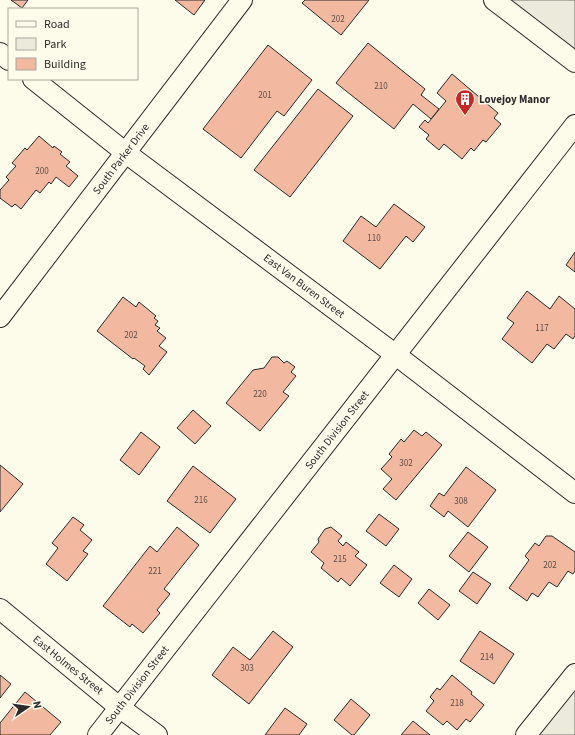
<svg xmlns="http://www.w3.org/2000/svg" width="575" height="735" font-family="'Source Sans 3',sans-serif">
  <rect width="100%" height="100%" fill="#fdfbea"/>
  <g fill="#ecebdb" stroke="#74746e">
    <polygon points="494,0 575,0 575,62"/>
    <polygon points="575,674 575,735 526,735"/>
  </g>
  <g fill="#f2b8a0" stroke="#2b2b2b">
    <polygon points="11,0 28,0 22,8"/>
    <polygon points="175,0 205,0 194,15"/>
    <polygon points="305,0 369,0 341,35 302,3"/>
    <polygon points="368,43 425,89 421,95 439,109 431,119 413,104 394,129 336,83"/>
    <polygon points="268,45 312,80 284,116 277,111 241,158 203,129"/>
    <polygon points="452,74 498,113 494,118 501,124 486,142 483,140 474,151 471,148 462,159 444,144 439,150 426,139 429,135 419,127 425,120 428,123 446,101 437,93"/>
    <polygon points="318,89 353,116 290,197 254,170"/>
    <polygon points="39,136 53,148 54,146 62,152 60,154 70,162 66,166 78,176 69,187 56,177 51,184 49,182 40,193 36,190 21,209 15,204 12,207 0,198 0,190 9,180 6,177 16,166 12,163 25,148 27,150"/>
    <polygon points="394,204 425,227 413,242 406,236 380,269 343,241 361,216 376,227"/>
    <polygon points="575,252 575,272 566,265"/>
    <polygon points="527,291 550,309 559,296 575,309 575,336 573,339 566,334 554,349 547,344 532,363 502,339 514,323 507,318"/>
    <polygon points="123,297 136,307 139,302 156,316 154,318 158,321 155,325 160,328 157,331 166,338 159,346 167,352 149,375 143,369 145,366 134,358 133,359 97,331"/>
    <polygon points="272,357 278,357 284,363 287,361 295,367 291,372 296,376 283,392 289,396 260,431 226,403 253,370 264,368"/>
    <polygon points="193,410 211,426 195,444 177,428"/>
    <polygon points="414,430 422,436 426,432 442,445 396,500 383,489 392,479 381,469 392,457 389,454 401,439 404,442"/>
    <polygon points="141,432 160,447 139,475 120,460"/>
    <polygon points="0,465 23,484 0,512"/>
    <polygon points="193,466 236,499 210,533 167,501"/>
    <polygon points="466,467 496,490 468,527 448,511 444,517 430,506 439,493 444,496"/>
    <polygon points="379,514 399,529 386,546 366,531"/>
    <polygon points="73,517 84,525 80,530 92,540 83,551 88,554 67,581 46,564 58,548 52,543"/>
    <polygon points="177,527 199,545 164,589 170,594 157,610 160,613 143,633 132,624 130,627 103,606 150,546 157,552"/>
    <polygon points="331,527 342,536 338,541 343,546 346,542 359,552 355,556 367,565 350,586 341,578 338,582 321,568 324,563 311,552 319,542 318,539 325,529"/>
    <polygon points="468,532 488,547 469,572 449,556"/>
    <polygon points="546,536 552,536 575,552 575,571 573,574 568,571 557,587 549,582 538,597 532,593 527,601 509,588 529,560 525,556 535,543 539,546"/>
    <polygon points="394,565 412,579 399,597 380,583"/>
    <polygon points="473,572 491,584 477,604 459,591"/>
    <polygon points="429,589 450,605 438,620 418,603"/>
    <polygon points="273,631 293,647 249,704 212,675 233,647 250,660"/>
    <polygon points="480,631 514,654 494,684 460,661"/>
    <polygon points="0,675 11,684 0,698"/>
    <polygon points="452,675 472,692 471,694 484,705 470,722 466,719 457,730 447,721 443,725 426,711 434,701 430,697 437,688 440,690"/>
    <polygon points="25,692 61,722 50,735 0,735 0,723"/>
    <polygon points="351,699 370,715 354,735 352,735 334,720"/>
    <polygon points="285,708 307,724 299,735 265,735"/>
    <polygon points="413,721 430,735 401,735"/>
  </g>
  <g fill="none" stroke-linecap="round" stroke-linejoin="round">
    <defs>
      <g id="minor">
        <polyline points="494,0 575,62"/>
        <polyline points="0,53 9,60"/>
        <polyline points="33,79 126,153 396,355 575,493"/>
        <polyline points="0,317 242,0"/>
        <polyline points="0,609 119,707 157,735"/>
        <polyline points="98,735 575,125"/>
        <polyline points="526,735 575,674"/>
      </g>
    </defs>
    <use href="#minor" stroke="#2b2b2b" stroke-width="22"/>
    <use href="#minor" stroke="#fdfbea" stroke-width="20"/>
  </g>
  <defs>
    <symbol id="building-pin" viewBox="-11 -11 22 30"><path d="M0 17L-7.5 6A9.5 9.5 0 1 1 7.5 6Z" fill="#c62828" stroke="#fdfbea"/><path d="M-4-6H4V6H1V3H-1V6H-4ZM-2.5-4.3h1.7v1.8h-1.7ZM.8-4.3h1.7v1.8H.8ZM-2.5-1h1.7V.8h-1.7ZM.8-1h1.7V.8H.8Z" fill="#fff"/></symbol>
  </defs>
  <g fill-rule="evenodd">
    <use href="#building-pin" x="454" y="88" width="22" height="30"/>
  </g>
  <g text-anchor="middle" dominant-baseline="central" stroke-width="3" stroke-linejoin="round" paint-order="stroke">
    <g font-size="9" fill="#5d4e48">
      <text x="338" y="19">202</text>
      <text x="381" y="86">210</text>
      <text x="265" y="95">201</text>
      <text x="42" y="171">200</text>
      <text x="374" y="238">110</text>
      <text x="542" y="328">117</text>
      <text x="131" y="335">202</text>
      <text x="260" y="394">220</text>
      <text x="406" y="463">302</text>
      <text x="201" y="500">216</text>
      <text x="461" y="501">308</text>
      <text x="340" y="559">215</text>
      <text x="550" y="565">202</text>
      <text x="155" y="571">221</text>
      <text x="487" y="657">214</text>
      <text x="247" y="668">303</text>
      <text x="457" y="703">218</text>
    </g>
    <g font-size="11" font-weight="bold" fill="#2b2b2b" stroke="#fdfbea" text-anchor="start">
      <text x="479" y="99">Lovejoy Manor</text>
    </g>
    <g font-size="11" fill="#2b2b2b" stroke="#fdfbea">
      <text transform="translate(121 159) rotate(-53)">South Parker Drive</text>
      <text transform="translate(304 286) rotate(37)">East Van Buren Street</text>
      <text transform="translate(337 430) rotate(-52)">South Division Street</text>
      <text transform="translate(68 665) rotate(39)">East Holmes Street</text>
      <text transform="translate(137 685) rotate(-52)">South Division Street</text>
    </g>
  </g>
  <rect x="8" y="8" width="130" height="72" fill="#fdfbea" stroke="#a9a89e"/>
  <rect x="16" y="21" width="20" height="6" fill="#fdfbea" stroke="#a9a89e"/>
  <text x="44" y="28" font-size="12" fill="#2b2b2b">Road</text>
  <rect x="16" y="38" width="20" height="12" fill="#ecebdb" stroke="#a9a89e"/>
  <text x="44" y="48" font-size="12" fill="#2b2b2b">Park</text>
  <rect x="16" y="58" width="20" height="12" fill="#f2b8a0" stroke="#a9a89e"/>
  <text x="44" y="68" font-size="12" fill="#2b2b2b">Building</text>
  <g transform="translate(28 707) rotate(77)" stroke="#fdfbea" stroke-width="3" paint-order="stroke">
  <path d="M0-3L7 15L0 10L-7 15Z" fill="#2b2b2b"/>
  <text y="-6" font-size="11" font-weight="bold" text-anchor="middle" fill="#2b2b2b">N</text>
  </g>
</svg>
